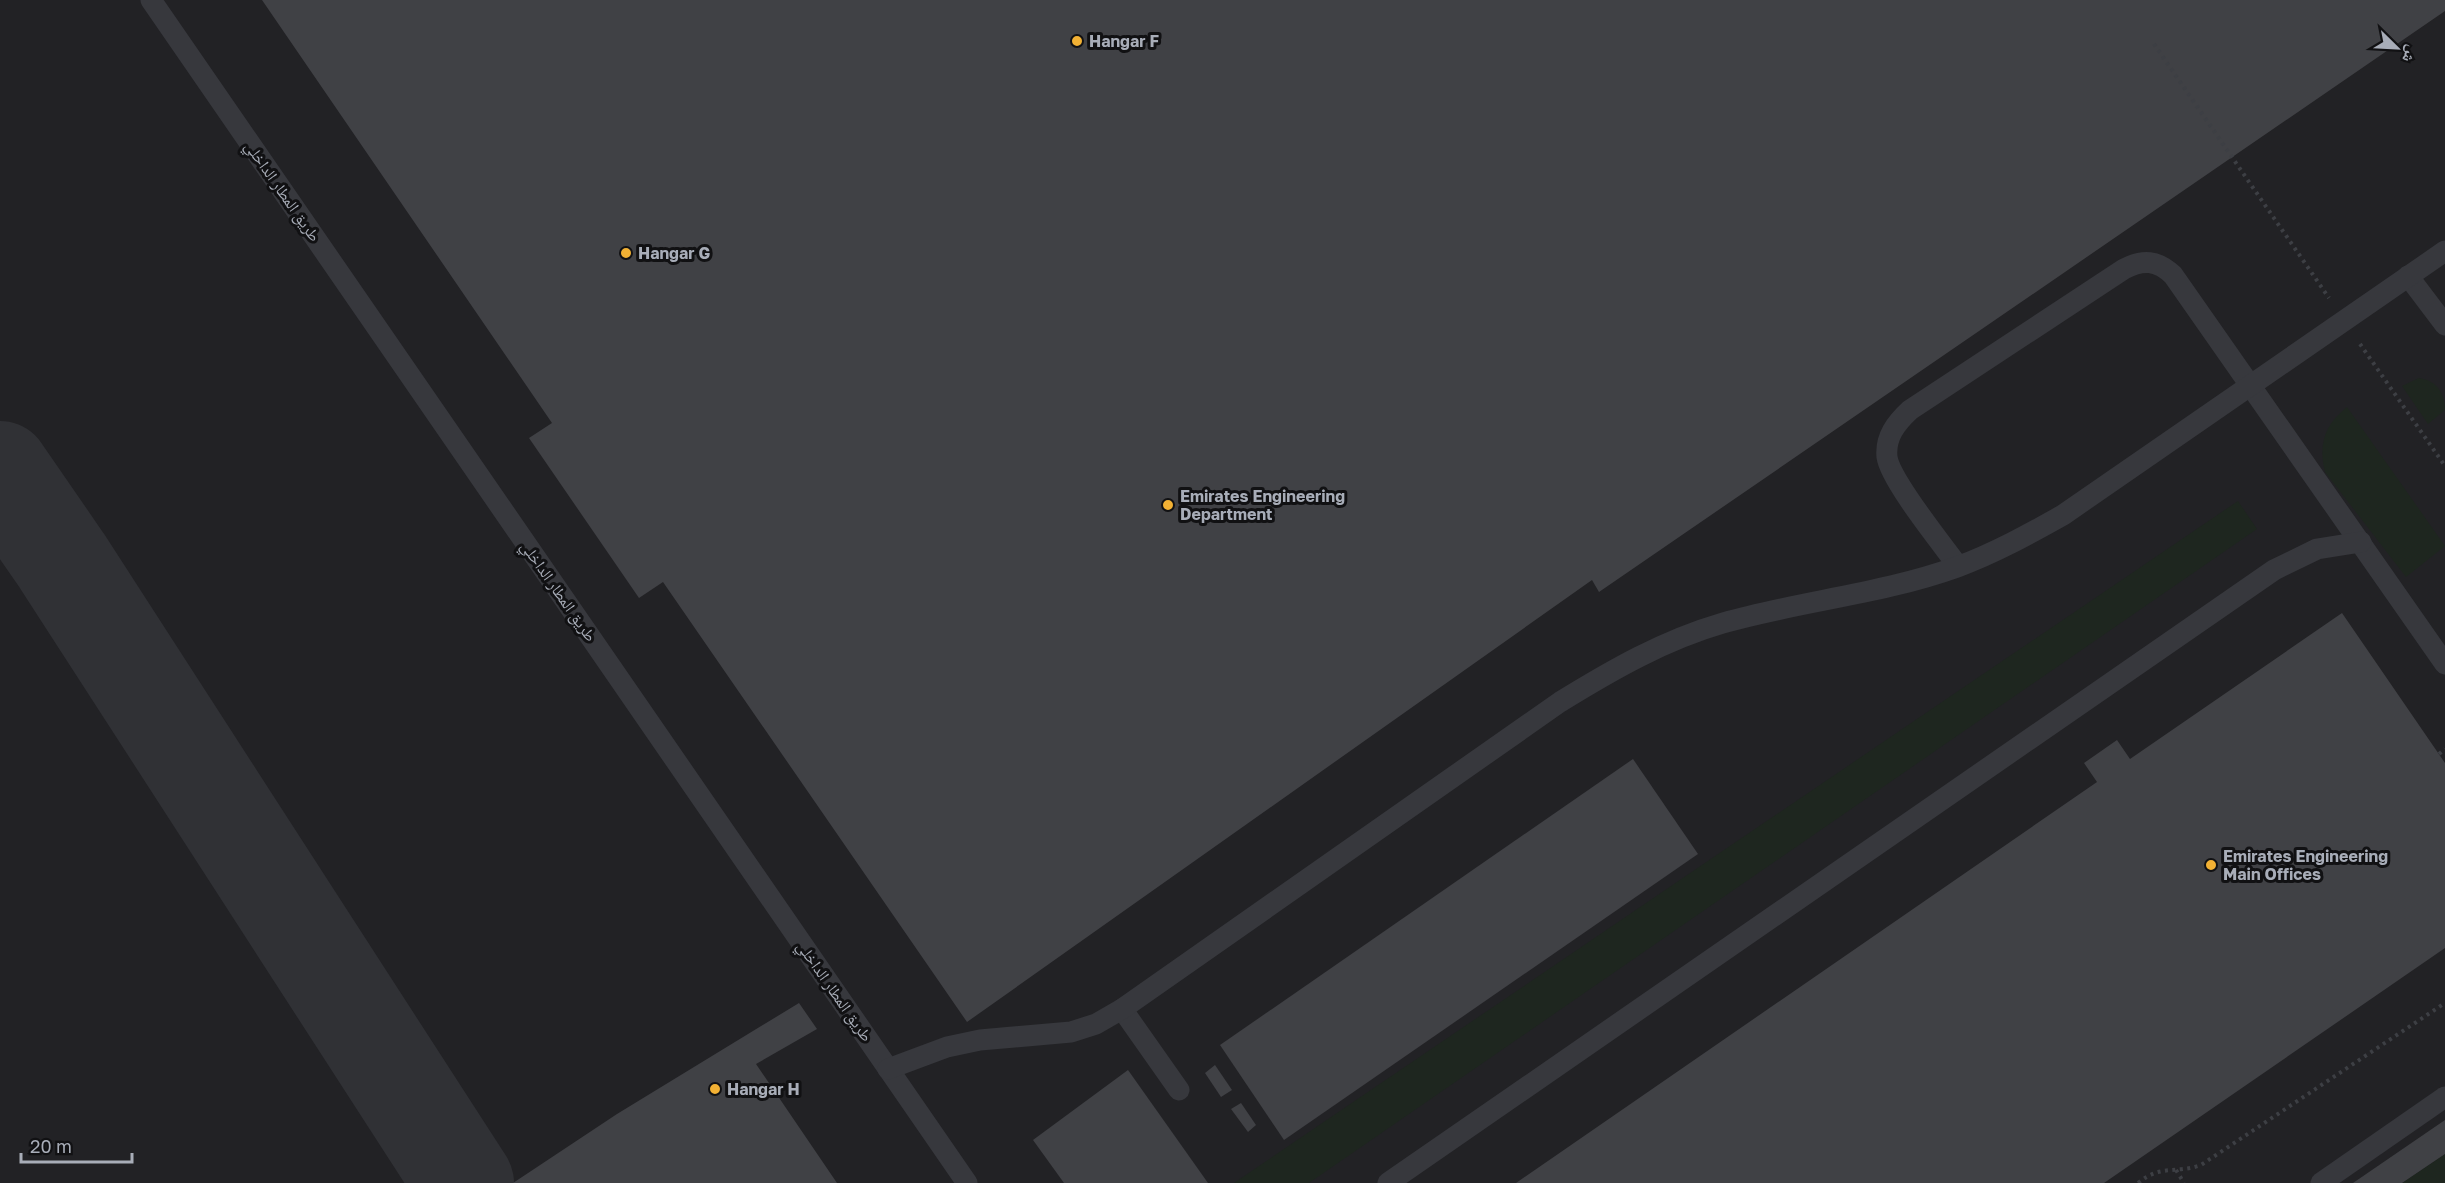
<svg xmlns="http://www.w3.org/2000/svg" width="2445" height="1183" font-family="'Golos Text','Noto Naskh Arabic',sans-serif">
  <rect width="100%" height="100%" fill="#161618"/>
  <polygon fill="#222225" points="0,0 2445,0 2445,1154 2402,1183 0,1183"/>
  <g fill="#1e261f">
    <path d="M 2419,378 C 2437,381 2445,393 2445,410 L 2428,424 L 2402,386 Z"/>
    <path d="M 2347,407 L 2445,546 L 2406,577 L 2325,472 C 2318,444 2325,424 2347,407 Z"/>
    <polygon points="2238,501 2257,529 1309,1183 1234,1183"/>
    <polygon points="2445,1154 2445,1183 2402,1183"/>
  </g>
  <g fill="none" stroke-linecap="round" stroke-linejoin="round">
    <polyline stroke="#303135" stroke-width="100" points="0,471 62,561 464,1183"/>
  </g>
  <g fill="#404145">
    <polygon points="262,0 2445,0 2445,11 1599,592 1592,580 967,1022 663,582 639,598 529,438 552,423"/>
    <polygon points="2342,613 2445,763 2445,948 2104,1183 1516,1183 2097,782 2084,763 2117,740 2130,759"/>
    <polygon points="1633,759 1698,854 1284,1140 1220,1045"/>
    <polygon points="799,1003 817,1029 756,1064 837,1183 513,1183 617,1114"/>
    <polygon points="1215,1065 1232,1090 1221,1097 1205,1073"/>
    <polygon points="1128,1070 1208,1183 1064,1183 1033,1140"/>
    <polygon points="1241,1103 1256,1125 1248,1132 1231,1109"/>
    <polygon points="2445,1120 2445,1154 2402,1183 2353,1183"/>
  </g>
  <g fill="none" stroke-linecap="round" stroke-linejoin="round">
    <g stroke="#3d3f44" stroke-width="4" stroke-dasharray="3 4.5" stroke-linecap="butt">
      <polyline points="2154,44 2329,298"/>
      <polyline points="2360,344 2445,466"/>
      <polyline points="2439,754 2445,749"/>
      <polyline points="2176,1170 2184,1183"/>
      <path d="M 2138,1183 C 2161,1164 2176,1174 2201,1165 L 2445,1003"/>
    </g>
    <g stroke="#37383d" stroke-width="21">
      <polyline points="151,0 967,1183"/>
      <polyline points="2408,276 2445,325"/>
      <path d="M 1958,566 C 1942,544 1890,480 1887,457 C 1885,437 1896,423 1910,410 L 2124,269 C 2143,259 2157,260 2173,275 L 2445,664"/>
      <polyline points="1122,1009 1179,1090"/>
      <path d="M 888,1069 L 947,1047 L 980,1040 L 1071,1032 L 1096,1024 L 1122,1009 L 1560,702 C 1612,670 1664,640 1723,623 C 1800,601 1882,594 1957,567 C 1995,553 2029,534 2063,515 L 2445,251"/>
      <polyline points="1388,1183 2274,570 2317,549 2361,542"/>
      <polyline points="2321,1183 2445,1097"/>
    </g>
  </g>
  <g fill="#f2b134" stroke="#111113" stroke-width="2">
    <circle cx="1077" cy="41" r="6"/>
    <circle cx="626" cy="253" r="6"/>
    <circle cx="1168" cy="505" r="6"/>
    <circle cx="2211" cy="865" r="6"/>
    <circle cx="715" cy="1089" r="6"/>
  </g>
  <g text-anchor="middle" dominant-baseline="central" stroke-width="6" stroke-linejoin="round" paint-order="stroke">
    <g font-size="16" font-weight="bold" fill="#a8adb8" stroke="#111113" text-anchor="start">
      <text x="1089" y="41">Hangar F</text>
      <text x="638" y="253">Hangar G</text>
      <text x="1180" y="496">Emirates Engineering<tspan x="1180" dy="18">Department</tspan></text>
      <text x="2223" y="856">Emirates Engineering<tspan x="2223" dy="18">Main Offices</tspan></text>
      <text x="727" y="1089">Hangar H</text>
    </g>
    <g font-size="16" fill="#a8adb8" stroke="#111113">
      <text transform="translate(283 191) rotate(55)">طريق المطار الداخلي</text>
      <text transform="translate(559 591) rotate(55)">طريق المطار الداخلي</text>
      <text transform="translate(835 991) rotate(55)">طريق المطار الداخلي</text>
    </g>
  </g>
  <g transform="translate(2397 48) rotate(114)" stroke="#111113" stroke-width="4.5" paint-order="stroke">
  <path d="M0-4.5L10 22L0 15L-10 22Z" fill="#a8adb8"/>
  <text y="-9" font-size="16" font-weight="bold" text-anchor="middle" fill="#a8adb8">ش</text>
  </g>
  <path d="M21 1153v9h111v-9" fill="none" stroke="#a8adb8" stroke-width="3"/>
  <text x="30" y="1153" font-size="18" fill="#a8adb8" stroke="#111113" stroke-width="4.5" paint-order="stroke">20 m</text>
</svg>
